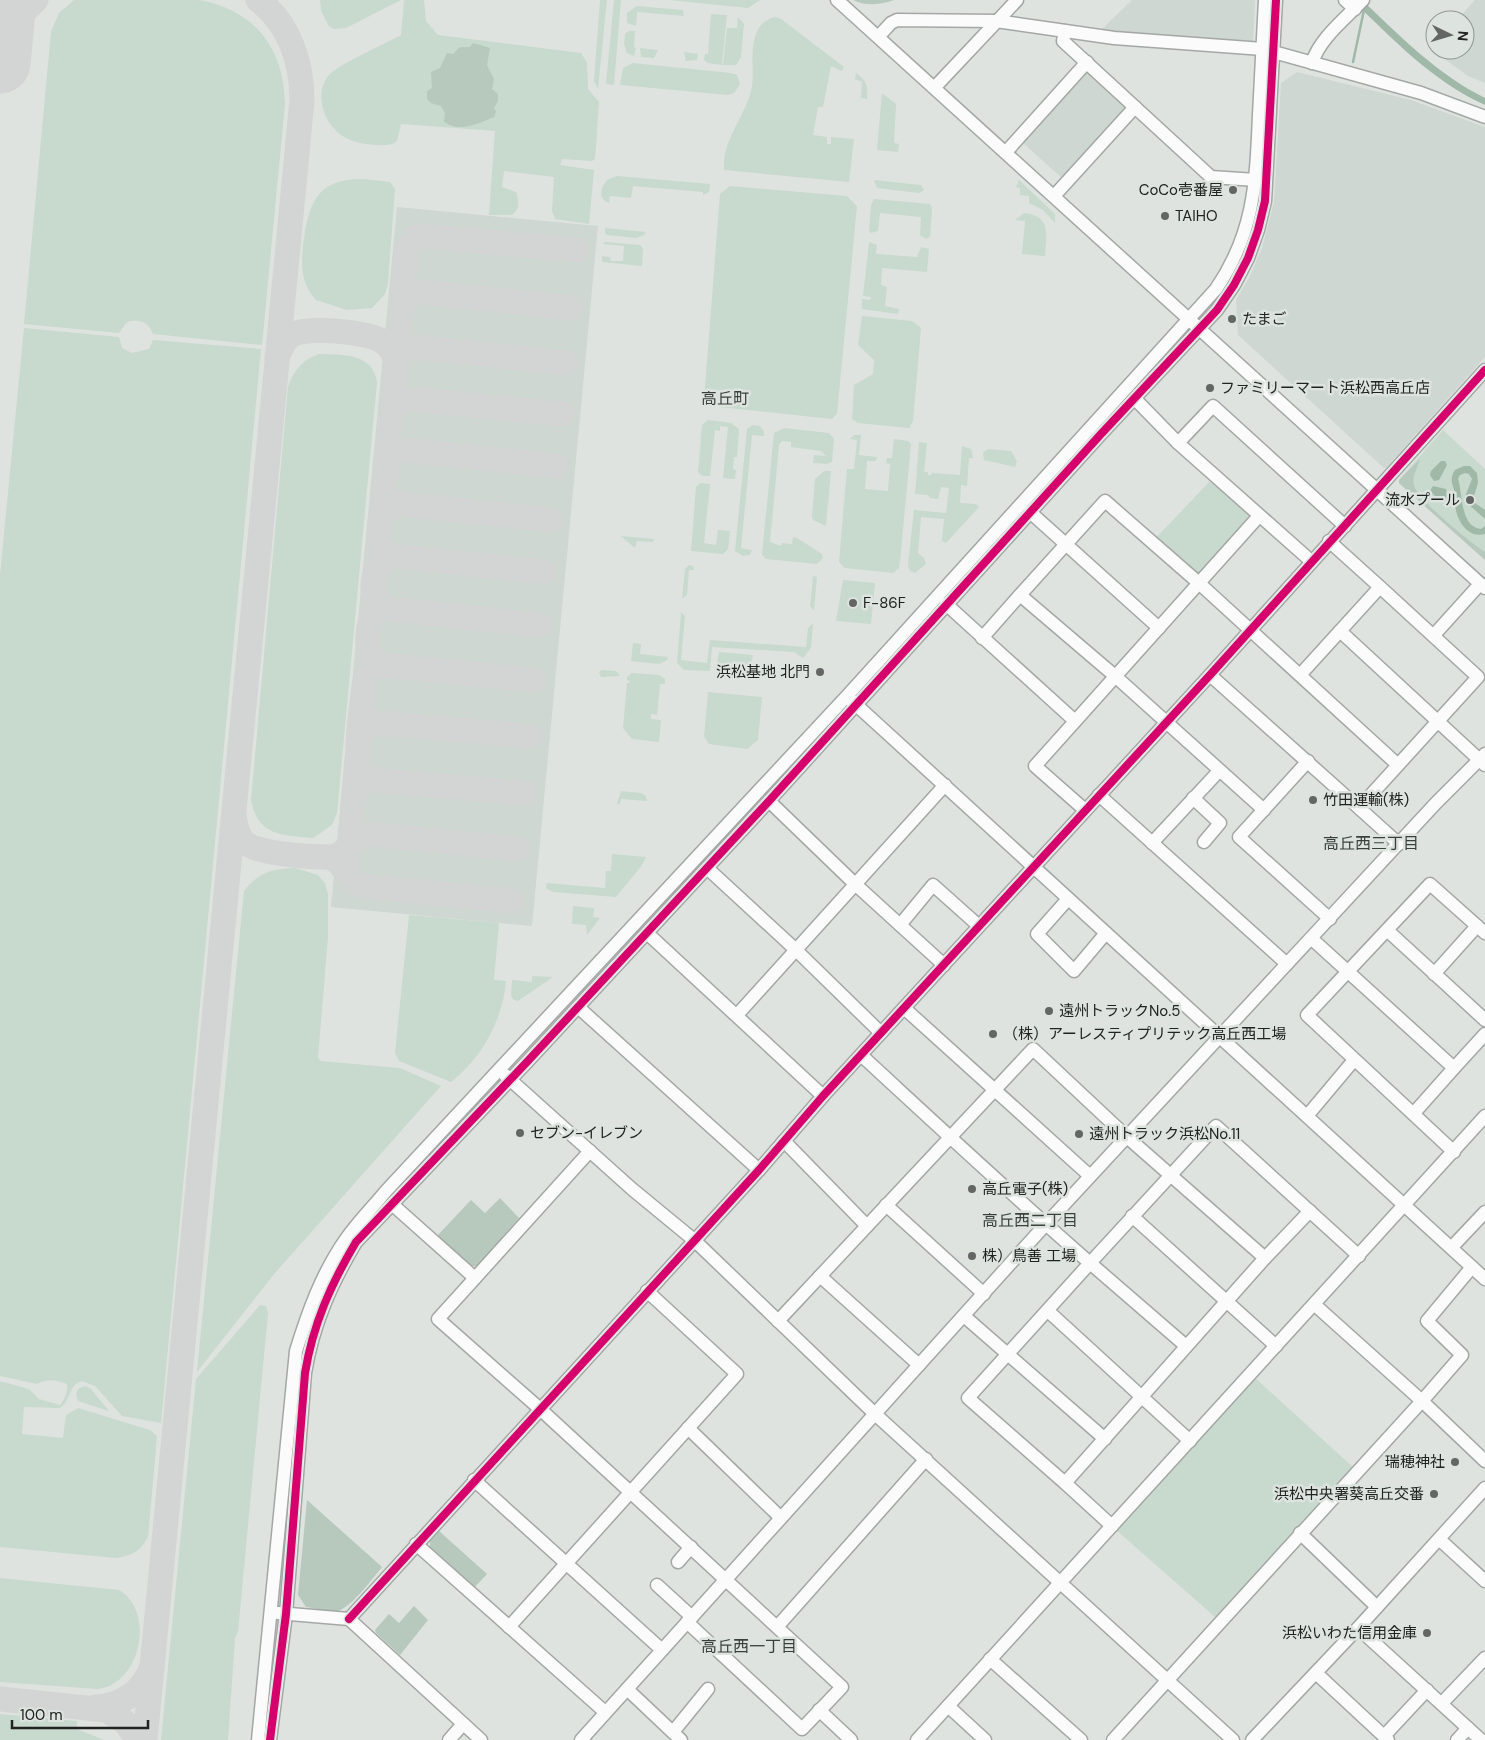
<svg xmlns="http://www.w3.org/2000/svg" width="1485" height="1740" font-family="'DM Sans','Noto Sans JP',sans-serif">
  <rect width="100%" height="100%" fill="#dee3e0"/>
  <g fill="#ced7d1">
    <polygon points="1132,0 1255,0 1253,42 1251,44 1099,32"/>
    <polygon points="1475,0 1485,0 1485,83 1468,76 1431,49 1435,44 1435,50 1465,50 1465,20 1457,20"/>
    <polygon points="1085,70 1089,70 1127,105 1127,109 1065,178 1062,178 1022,142"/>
    <polygon points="1297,72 1411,100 1485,127 1485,357 1386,468 1384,468 1238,335 1236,300 1250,276 1262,248 1274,202 1281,83"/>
    <polygon points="397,207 598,226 532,926 331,907"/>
  </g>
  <g fill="#c8d9cd">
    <path d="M 74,0 L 200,0 C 256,11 284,49 285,104 L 262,345 L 153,334 C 149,322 137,317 126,323 L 119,333 L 24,324 L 51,32 L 59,13 Z"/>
    <polygon points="320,0 401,0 346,28 334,29 329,26 321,11"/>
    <path d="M 404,0 L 424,0 L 426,21 L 438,35 L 581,53 L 587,63 L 588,89 L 599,102 L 595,159 L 592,161 L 562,159 L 560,165 L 594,170 L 589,224 L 555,219 L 552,211 L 554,177 L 504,171 L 502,187 L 516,192 C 519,201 520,209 512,215 L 489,215 L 495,131 L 401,124 L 397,141 C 391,146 384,145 376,145 C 365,144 356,143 346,138 C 325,127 313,96 328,76 C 338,64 385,44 401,35 Z"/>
    <polygon points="600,0 607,0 598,89 594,81"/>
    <polygon points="614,0 621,0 614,85 606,84"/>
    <polygon points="670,0 760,0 748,8"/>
    <polygon points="637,6 683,10 684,16 637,12 636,26 627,23 627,13"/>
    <polygon points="711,14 727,15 722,65 708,63 704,60 705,54 708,54"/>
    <polygon points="738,17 744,24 741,57 736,65 723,65 727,28 737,28"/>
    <path d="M 775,17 L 781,19 L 844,67 L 842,71 L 831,66 L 823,107 L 818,107 L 813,135 L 827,137 L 827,144 L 831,144 L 831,137 L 854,139 L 849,182 L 724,170 C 722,138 746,117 752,87 C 754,71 750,49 756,34 C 759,25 766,19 775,17 Z"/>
    <polygon points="629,31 635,31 634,47 636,48 634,56 627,53 624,44 625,34"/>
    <polygon points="640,48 658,50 654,58 641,57"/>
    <polygon points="684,52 698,54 697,60 686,61"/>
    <polygon points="633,63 731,73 737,75 740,84 734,93 728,95 620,85 623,68"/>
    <path d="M 856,73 C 867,81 868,86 867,99 L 861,98 L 862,82 L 855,79 Z"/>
    <polygon points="882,93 896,104 894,143 899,144 898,152 877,150"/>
    <polygon points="617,176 710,184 709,192 703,195 703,192 633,186 631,198 610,196 609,203 606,202 601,196 602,188 607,180"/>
    <path d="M 364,179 L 390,182 L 395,189 L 388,283 L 385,294 L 372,308 L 347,310 L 316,300 C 301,284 301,266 303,246 C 308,204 316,178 364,179 Z"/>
    <polygon points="874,180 921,185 924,190 919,193 877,188"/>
    <polygon points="1019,180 1055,214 1055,223 1043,210 1029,203 1029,196 1020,195 1020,188 1016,187"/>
    <polygon points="730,186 847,196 857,206 837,414 832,419 709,406 704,400 720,194"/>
    <polygon points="874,199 930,204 932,209 930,237 926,239 920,235 921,217 880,213 878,231 871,233 869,231 871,205"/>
    <path d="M 1024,213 C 1052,216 1046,235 1045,256 L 1022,254 L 1025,221 L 1015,220 Z"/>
    <polygon points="605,228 646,232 644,235 636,238 607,235 605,233"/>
    <polygon points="605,242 640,245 643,248 642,266 602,262 602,256 610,257 611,261 623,261 624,246 603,244"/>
    <polygon points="869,242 877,245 876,254 917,257 921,247 929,249 927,272 882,268 881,285 887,287 885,306 899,309 898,314 862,309 862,299 870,300 871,297 863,296"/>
    <polygon points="862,316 912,321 921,328 913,421 909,428 858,423 852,419 854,385 873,374 874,360 858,345"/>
    <path d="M 24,328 L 119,337 L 122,348 L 132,353 L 149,349 L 153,340 L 261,349 L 161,1423 L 122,1416 L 95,1386 L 82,1381 C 68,1385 71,1401 60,1408 L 24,1407 L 22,1434 L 63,1438 L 66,1415 L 78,1408 L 150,1430 L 157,1436 L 148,1537 C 141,1551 131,1556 116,1558 L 0,1547 L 0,1381 L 29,1389 L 39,1399 L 60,1405 C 65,1399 68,1392 67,1384 C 56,1380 47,1378 37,1384 L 0,1376 L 0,575 Z"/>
    <path d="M 319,354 C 342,355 372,352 377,382 L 337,813 L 332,825 L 313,838 C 283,835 258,837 251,800 L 288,387 C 294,370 302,360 319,354 Z"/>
    <polygon points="708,420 731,423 739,429 737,457 734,457 733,469 736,470 735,479 723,478 728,427 720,426 720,431 715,430 710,476 702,476 698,472 702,425"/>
    <polygon points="753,425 760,426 764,432 764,436 752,435 741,548 752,550 750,555 743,556 735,551 747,429"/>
    <polygon points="784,428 829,433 834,439 832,462 827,464 813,463 814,455 826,456 821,451 791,447 791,442 782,441 779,445 770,542 781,546 782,543 792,544 793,537 797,538 822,554 823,558 817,564 766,559 762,555 774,433"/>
    <polygon points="1443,430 1485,469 1485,560 1399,483 1399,480"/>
    <polygon points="854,435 861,435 859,455 877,457 876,461 867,461 865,489 888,491 890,464 886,463 887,458 892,458 894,439 908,441 911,444 900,562 899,568 893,573 845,568 839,562 847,469 854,469 857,440 850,439"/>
    <polygon points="919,442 927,443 924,472 928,472 928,475 931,475 932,473 960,475 962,446 971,449 973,458 969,458 967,486 961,485 960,503 976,504 979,507 946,543 942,541 944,519 921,517 918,553 924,558 926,564 915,573 910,571 908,566 914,510 946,513 949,488 941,487 938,499 930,498 928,495 915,494"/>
    <polygon points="988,449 1011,451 1017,461 1015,467 984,460 983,453"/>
    <polygon points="824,471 831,471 826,526 813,520 812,516 815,479"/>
    <polygon points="1213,478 1256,516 1200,578 1154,540"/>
    <polygon points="700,483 710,484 704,543 716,545 718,530 730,531 728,549 723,554 691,551 696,487"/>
    <polygon points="621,536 654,539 653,542 637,541 635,548"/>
    <polygon points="689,565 693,566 694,570 689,570 687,595 682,599 685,569"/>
    <polygon points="813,576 817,577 814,611 810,606"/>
    <polygon points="843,580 875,583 871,624 836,621"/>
    <polygon points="681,612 685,616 681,660 707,663 710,640 806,647 808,628 813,623 811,648 803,658 794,652 712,647 710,671 684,670 677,663"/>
    <polygon points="633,643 641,644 640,654 668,657 667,660 659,664 631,661"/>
    <polygon points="719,652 753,655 749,675 718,673 716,669"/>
    <polygon points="602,670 616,671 620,676 601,677 599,672"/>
    <polygon points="632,673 659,675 665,679 665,684 660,684 657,715 651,714 651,719 661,720 659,742 632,739 623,728 627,683 629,683 630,681 627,680 627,677"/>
    <polygon points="708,692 762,697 758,740 747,749 709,744 704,736"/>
    <polygon points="621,791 641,793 646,796 647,801 621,799 620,804 617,804"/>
    <polygon points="612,854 646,857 642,865 616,897 553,892 546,888 547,883 605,888 606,871 611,871"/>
    <path d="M 295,868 L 318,875 L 325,883 L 328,894 L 328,936 L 318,1058 L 321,1061 L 400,1068 L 441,1086 L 275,1273 L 197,1372 L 244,891 C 259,872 272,869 295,868 Z"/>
    <polygon points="573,906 594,908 593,917 600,918 587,935 586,925 572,924"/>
    <path d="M 409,915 L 499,923 L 494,980 L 506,981 C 503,1019 482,1058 451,1082 L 399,1061 L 395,1053 Z"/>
    <polygon points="532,976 553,977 518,1001 514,1000 511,996 512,980 532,982"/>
    <polygon points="260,1305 266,1306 268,1313 238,1632 235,1638 228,1740 161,1740 196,1379"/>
    <polygon points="1254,1377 1355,1469 1221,1617 1215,1617 1115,1529"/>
    <polygon points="85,1386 90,1388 109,1411 78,1401 76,1394 78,1389"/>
    <path d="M 0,1578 L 119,1590 C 151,1609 144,1666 113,1684 C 109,1687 103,1688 98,1689 L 0,1682 Z"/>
    <polygon points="0,1714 77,1721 77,1729 104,1740 0,1740"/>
  </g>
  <g fill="#b6c9bc">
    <path d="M 853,0 L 894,0 C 882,5 864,6 853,0 Z"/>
    <path d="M 473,43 L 490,48 L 487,65 L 494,79 L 492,89 L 498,94 L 498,101 L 494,108 L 496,112 L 494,117 C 479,123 460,133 444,122 L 445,113 L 441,106 L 431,103 L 427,99 L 427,91 L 432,88 L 431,72 L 440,68 L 447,53 L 453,54 C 463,44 457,48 470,47 Z"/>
    <path d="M 1420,459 C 1418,468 1412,474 1414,485 C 1416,499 1471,543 1485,552 L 1485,560 L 1399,483 L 1399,480 Z"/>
    <polygon points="500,1198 519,1218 477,1266 469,1266 437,1236 471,1200 485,1213"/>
    <path d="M 307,1500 L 382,1567 C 372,1579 351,1608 337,1611 C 328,1612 315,1608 306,1607 L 298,1595 Z"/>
    <polygon points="439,1531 487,1574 473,1589 430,1550 430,1541"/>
    <polygon points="414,1606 428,1620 400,1655 376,1633 375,1630 389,1614 399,1623"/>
  </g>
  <g fill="#a0b8a7">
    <path d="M 1352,0 L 1362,0 C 1401,37 1437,74 1485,98 L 1485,105 C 1432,81 1393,39 1352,0 Z"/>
    <polygon points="1441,461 1445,461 1447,465 1439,480 1434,481 1430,475 1431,471"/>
    <path d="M 1464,466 L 1470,466 L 1477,473 L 1478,483 L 1473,499 L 1475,503 L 1485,510 L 1485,519 L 1468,504 L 1466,494 L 1472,479 L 1469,474 L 1465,473 L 1460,475 L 1458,479 C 1463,494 1460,527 1481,529 L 1485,526 L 1485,534 C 1467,539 1456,519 1455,504 C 1455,502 1457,499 1456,497 C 1454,486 1448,480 1455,470 Z"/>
    <polygon points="1433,486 1446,489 1448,498 1443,501 1438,499 1430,491"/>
  </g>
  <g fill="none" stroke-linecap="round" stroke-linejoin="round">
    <polyline stroke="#a0b8a7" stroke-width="2.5" points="1353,62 1364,10"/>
    <g stroke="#d2d5d3" stroke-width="25">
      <polyline points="1,51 17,18 36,0"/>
      <polyline points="402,305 408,295 421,292 572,308"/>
      <path d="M 277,357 C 281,348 284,340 292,335 C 307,326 365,332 380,340 C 389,345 395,354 397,364 L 379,537 L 384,551 L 394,556 L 384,559 C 371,573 366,602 388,609 L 381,609 L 373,613 C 367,630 362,659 383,665 L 373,667 L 366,675 C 363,691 354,758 359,770 C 361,776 366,777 371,780 L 525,793"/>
      <polyline points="397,360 403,350 416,347 566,363"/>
      <polyline points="397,364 407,250 415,238 424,236 577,250"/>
      <polyline points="392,411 399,401 411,399 562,414"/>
      <polyline points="387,463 393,453 406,450 557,466"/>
      <polyline points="381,517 387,507 400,504 551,520"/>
      <polyline points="394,556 545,572"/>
      <polyline points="388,609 539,625"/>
      <polyline points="383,665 534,680"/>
      <polyline points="360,735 366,725 379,723 530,736"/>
      <path d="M 234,815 C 235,824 237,834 243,841 C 256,855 314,857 334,857 C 349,851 353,836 370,834 L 518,849"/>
      <polyline points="349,854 357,759"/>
      <path d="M 329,857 C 345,861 346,881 362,886 L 513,901"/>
      <polyline points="0,1699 106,1710 125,1722 138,1740"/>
      <path d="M 96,1707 C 121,1706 144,1691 152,1666"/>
      <path d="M 145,1740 L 302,100 C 302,62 289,23 258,0"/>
    </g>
    <polyline stroke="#d2d5d3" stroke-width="61" points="0,63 6,0"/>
    <defs>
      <g id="minor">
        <polyline points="837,0 1485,588"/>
        <polyline points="1345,0 1355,9"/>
        <polyline points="1065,31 1063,41 1211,177 1256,180"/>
        <polyline points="879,36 891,23 897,20 996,21 1114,38 1263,49 1421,93 1485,117"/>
        <path d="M 1312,63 C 1319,39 1346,18 1363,0"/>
        <polyline points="935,87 1017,0"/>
        <polyline points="1006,152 1087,62"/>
        <polyline points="1054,196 1135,107"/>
        <polyline points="1135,399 1178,443 1311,561"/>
        <polyline points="1178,443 1213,406 1345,526"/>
        <polyline points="1030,512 1159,628"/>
        <polyline points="1329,541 1380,587 1340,631 1485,765"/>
        <polyline points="1380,587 1478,677 1359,808 1399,844"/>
        <polyline points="946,604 1075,721"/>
        <polyline points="1434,635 1480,584"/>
        <polyline points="982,638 1020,595"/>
        <polyline points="1210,675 1359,808"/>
        <polyline points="1300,675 1340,631"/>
        <polyline points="852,701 1485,1279"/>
        <polyline points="1308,761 1239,837 1330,919"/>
        <polyline points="1099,795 1287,964"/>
        <polyline points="1193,798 1220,823 1204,842"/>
        <polyline points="769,801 855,884 944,965"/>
        <polyline points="1085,810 1035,766 1259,516"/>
        <polyline points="1264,810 1115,676 1020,595 1105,501 1200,584 1398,765"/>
        <polyline points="1152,843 1219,771"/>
        <polyline points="707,868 796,950 881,1033"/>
        <polyline points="1068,899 1037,934 1074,971 1106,933"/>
        <polyline points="900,925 933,885 979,926"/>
        <polyline points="1388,931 1485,1020"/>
        <polyline points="647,933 823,1096"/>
        <polyline points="1312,939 1454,1068 1485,1034"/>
        <polyline points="1434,974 1477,926"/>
        <polyline points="578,1007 759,1170"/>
        <polyline points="904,1008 1090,1176"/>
        <polyline points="737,1015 945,785"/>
        <polyline points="505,1075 632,1189 694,1240 875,1414 1233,1740"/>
        <polyline points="1414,1113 1454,1068"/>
        <polyline points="1307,1116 1354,1060"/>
        <polyline points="784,1141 867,1226"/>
        <polyline points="590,1151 438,1319 539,1408 842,1687 802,1729 687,1622"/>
        <polyline points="1454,1152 1307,1015 1430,884 1485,933"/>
        <polyline points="393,1205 475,1278"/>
        <polyline points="886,1205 984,1294"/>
        <polyline points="1132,1216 1276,1346"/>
        <polyline points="1452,1247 1485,1212"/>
        <polyline points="1265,1258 1310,1211"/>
        <polyline points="1472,1267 1427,1321 1462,1355 1422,1401 1485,1461"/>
        <polyline points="820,1276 919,1365"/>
        <polyline points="1048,1311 1190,1441"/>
        <polyline points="964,1316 1105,1439"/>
        <path d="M 778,1321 L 1033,1049 L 1127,1137 L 1265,1258 L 1065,1483 L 968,1398 L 1090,1263 C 1012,1195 937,1125 861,1055"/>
        <polyline points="1186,1346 1090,1263 1216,1126 1359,1256"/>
        <polyline points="688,1428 781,1518"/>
        <polyline points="474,1480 662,1650"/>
        <polyline points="1065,1483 1112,1526"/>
        <polyline points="1300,1533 1377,1607"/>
        <polyline points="1439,1539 1485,1581"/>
        <polyline points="416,1544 605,1712"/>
        <polyline points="678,1562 691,1547"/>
        <polyline points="657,1585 692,1617"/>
        <polyline points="278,1613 349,1619 481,1740"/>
        <polyline points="349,1619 759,1170 823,1096 1210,675 1485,370"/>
        <polyline points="509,1627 737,1374 647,1291"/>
        <polyline points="777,1627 926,1459"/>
        <polyline points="1358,1628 1481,1740"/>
        <polyline points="990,1659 1081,1740"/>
        <polyline points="1316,1673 1388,1740"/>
        <polyline points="627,1689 681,1740"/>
        <polyline points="1442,1703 1485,1658"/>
        <polyline points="948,1706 985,1740"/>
        <polyline points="819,1710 851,1740"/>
        <polyline points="673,1732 708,1689"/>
        <polyline points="1384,1736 1427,1690"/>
        <path d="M 258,1740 L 296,1351 C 308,1312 322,1273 346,1239 C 358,1222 373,1207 386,1191 L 847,696 L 1216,289 C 1255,232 1256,181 1259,115 C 1261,76 1263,38 1265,0"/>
        <path d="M 270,1740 L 286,1614 L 305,1373 C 313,1324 331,1284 356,1242 L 526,1063 L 769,801 L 1101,434 L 1217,310 L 1234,285 L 1248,258 L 1258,230 L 1265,201 L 1276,0"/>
        <polyline points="449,1740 463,1724"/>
        <polyline points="581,1740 1046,1224 1436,803 1485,754"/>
        <polyline points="917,1740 1485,1116"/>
        <polyline points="1113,1740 1422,1401 1315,1305"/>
        <polyline points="1252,1740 1358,1628 1485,1488"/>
        <polyline points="1457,1740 1468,1728"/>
      </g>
    </defs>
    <use href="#minor" stroke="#a4a7a5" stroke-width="15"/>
    <use href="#minor" stroke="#fafbfa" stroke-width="12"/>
    <defs>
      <g id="cycleway">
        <polyline points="349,1619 759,1170 823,1096 1210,675 1485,370"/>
        <path d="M 270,1740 L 286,1614 L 305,1373 C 313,1324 331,1284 356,1242 L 526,1063 L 769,801 L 1101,434 L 1217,310 L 1234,285 L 1248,258 L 1258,230 L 1265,201 L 1276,0"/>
      </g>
    </defs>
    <use href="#cycleway" stroke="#dde4df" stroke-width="11"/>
    <use href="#cycleway" stroke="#d6006c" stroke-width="8"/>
  </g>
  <g fill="#636664" stroke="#dde4df" stroke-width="2">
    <circle cx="1233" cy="190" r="5"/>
    <circle cx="1165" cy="216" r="5"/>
    <circle cx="1232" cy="319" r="5"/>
    <circle cx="1210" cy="388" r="5"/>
    <circle cx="1470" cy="500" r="5"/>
    <circle cx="853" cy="603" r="5"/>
    <circle cx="820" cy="672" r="5"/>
    <circle cx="1313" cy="800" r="5"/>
    <circle cx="1049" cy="1011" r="5"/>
    <circle cx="993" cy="1034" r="5"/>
    <circle cx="520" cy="1133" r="5"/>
    <circle cx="1079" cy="1134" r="5"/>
    <circle cx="972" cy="1189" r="5"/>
    <circle cx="972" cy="1256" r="5"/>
    <circle cx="1455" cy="1462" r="5"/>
    <circle cx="1434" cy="1494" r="5"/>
    <circle cx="1427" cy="1633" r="5"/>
  </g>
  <g text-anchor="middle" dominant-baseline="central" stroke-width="5" stroke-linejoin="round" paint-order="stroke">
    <g font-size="15" fill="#212321" stroke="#dde4df" text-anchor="start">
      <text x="1223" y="190" text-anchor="end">CoCo壱番屋</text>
      <text x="1175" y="216">TAIHO</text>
      <text x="1242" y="319">たまご</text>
      <text x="1220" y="388">ファミリーマート浜松西高丘店</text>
      <text x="1460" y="500" text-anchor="end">流水プール</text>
      <text x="863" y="603">F-86F</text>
      <text x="810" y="672" text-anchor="end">浜松基地 北門</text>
      <text x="1323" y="800">竹田運輸(株)</text>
      <text x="1059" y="1011">遠州トラックNo.5</text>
      <text x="1003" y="1034">（株）アーレスティプリテック高丘西工場</text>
      <text x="530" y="1133">セブン-イレブン</text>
      <text x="1089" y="1134">遠州トラック浜松No.11</text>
      <text x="982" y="1189">高丘電子(株)</text>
      <text x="982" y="1256">株）鳥善 工場</text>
      <text x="1445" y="1462" text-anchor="end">瑞穂神社</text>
      <text x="1424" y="1494" text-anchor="end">浜松中央署葵高丘交番</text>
      <text x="1417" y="1633" text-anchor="end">浜松いわた信用金庫</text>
    </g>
    <g font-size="16" fill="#3b403c" stroke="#dde4df">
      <text x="725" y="398">高丘町</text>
      <text x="1371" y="843">高丘西三丁目</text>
      <text x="1030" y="1220">高丘西二丁目</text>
      <text x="749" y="1646">高丘西一丁目</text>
    </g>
  </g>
  <g transform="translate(1450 35) rotate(95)"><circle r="24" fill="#dde4df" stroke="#929793"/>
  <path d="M0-4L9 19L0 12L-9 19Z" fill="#636664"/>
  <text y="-8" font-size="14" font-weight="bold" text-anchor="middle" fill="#212321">N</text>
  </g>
  <path d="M12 1720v8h136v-8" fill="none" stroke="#212321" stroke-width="2.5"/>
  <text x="20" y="1720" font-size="15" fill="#212321" stroke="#dde4df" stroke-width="4" paint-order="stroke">100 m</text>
</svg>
